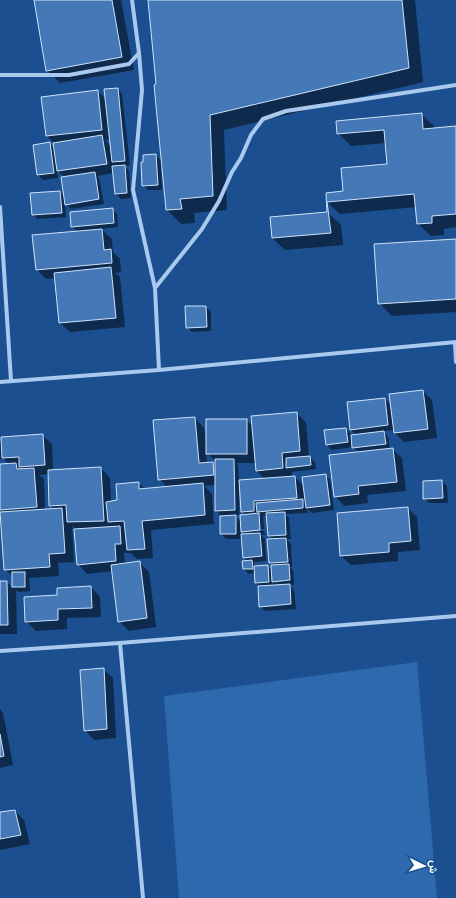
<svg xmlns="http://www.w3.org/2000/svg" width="456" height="898" font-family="Lato,Vazirmatn,sans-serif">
  <rect width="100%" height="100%" fill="#1b4f8f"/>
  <polygon fill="#2e69ad" points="417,662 437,898 179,898 164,696"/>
  <g fill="#0007" fill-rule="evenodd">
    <polygon points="35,0 121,0 134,70 60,83 47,70"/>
    <polygon points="149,0 415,0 423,82 224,130 227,210 194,213 195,223 181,224 167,210 163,168 161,168 162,190 148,190 143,185 156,155 162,162 157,85"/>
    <path d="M 118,89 L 122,94 L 130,165 L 125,166 L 129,171 L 131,198 L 121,199 L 116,194 L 114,173 L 97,176 L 99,178 L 104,204 L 71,209 L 65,203 L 66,217 L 37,219 L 33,214 L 60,192 L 65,197 L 65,178 L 57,170 L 58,178 L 43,180 L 38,175 L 50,143 L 54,148 L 54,143 L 47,136 L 42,98 L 98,91 L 106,100 ZM 111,139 L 111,146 L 105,140 Z"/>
    <polygon points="421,114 434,126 434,129 456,127 456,227 444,229 444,235 431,236 418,224 417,207 340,214 327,202 388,165 386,143 351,146 338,133"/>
    <polygon points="112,209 117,214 118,227 101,229 112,239 113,252 120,259 121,272 115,273 120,277 125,327 70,332 60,323 56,278 46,279 37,270 33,236 78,232 72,226"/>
    <polygon points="328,213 341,225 343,245 285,250 272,238"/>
    <polygon points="456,240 456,312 392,316 379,303"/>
    <polygon points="206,307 211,312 211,331 192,332 187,327"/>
    <polygon points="423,391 432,400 437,438 404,442 395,433 395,430 383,431 388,437 390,449 392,449 402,458 406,491 367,495 368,503 344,506 335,496 358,452 353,447 332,450 327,445 346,429 350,434 351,436 356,435 351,430 385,399 392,406"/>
    <path d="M 297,413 L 306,423 L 309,457 L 315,462 L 316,469 L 292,472 L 292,477 L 295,477 L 304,486 L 325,475 L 330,480 L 334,510 L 312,513 L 307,508 L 308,513 L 286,514 L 289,518 L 291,539 L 287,539 L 291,544 L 292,567 L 290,567 L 293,570 L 294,585 L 290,585 L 294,590 L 296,609 L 265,611 L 260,606 L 261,587 L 256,583 L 256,573 L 249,574 L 244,569 L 248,561 L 244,558 L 246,535 L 241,530 L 241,539 L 226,539 L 221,534 L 222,517 L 216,510 L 216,485 L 204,486 L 212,494 L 214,524 L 151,530 L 153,558 L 137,559 L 131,553 L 124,553 L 125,564 L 139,562 L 149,572 L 156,627 L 129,631 L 119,621 L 113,571 L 87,574 L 78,564 L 75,529 L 72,526 L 74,562 L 58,563 L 59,576 L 29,578 L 30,591 L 18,592 L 16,590 L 17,634 L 0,634 L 0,582 L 7,582 L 13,588 L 13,577 L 5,569 L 1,520 L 0,518 L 0,465 L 10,465 L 2,457 L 2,459 L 0,459 L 0,441 L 2,443 L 42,435 L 52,444 L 53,471 L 101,468 L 110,478 L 111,502 L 118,501 L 139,483 L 145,489 L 167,487 L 159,479 L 195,418 L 204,428 L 206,442 L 207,442 L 246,420 L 253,426 ZM 206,452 L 216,462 L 216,466 L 212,463 L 207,463 ZM 236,463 L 257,463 L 257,471 L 265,479 L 239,481 L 238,465 ZM 49,474 L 50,506 L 54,509 L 45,510 L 44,479 L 39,475 ZM 239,488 L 240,488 L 242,512 L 246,515 L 242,522 L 234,515 L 239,515 ZM 263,516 L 268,516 L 269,536 L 273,539 L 270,563 L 272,565 L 272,571 L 268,566 L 256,566 L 253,562 L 266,561 L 265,539 L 261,535 L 265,535 L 264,531 L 245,532 L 245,530 L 264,529 Z"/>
    <polygon points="442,481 447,486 448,503 429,503 424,498"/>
    <polygon points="408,508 417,517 420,550 398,552 398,561 351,565 341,556 338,514"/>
    <polygon points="91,587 100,597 101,617 67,618 67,629 36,631 26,621 58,596"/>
    <polygon points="103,669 113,678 116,738 94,740 85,730"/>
    <polygon points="0,709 3,713 13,765 0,768"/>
    <polygon points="15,811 24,820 30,844 0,850 0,813"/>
  </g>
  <g fill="#4478b7" stroke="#cfe3fa">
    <polygon points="34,0 112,0 122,57 46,71"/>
    <polygon points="148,0 402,0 409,68 210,115 213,196 180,199 182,209 166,210 154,85 156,84"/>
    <polygon points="118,88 125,161 112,162 104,89"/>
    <polygon points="98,90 102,130 46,136 41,97"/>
    <polygon points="422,113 423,129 456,126 456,214 432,216 432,223 417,224 414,194 327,202 331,233 272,238 270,217 327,212 326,193 343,191 341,168 387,164 384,130 337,134 336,121"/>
    <polygon points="102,135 107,164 57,171 53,143"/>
    <polygon points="50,142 54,173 37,175 33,145"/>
    <polygon points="156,154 158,185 142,186 141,162 143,162 143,155"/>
    <polygon points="125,165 127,193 115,194 112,166"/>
    <polygon points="95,172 99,199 65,205 61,177"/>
    <polygon points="60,191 62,213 32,215 30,193"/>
    <polygon points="113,208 114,223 71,227 70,212"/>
    <polygon points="102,229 104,250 111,249 112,263 36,270 32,235"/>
    <polygon points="456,239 456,299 378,304 374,244"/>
    <polygon points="111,267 116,318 59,323 54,273"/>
    <polygon points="185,306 206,306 207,327 186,328"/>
    <polygon points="423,390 428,429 394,433 389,394"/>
    <polygon points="385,398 388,425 350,430 347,402"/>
    <polygon points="297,412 300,451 282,453 283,468 256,471 251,416"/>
    <polygon points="195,417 199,463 213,462 214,475 158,480 153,420"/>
    <rect x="206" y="419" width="41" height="35"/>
    <polygon points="346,428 348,442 326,445 324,430"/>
    <polygon points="384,431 386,444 352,448 351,435"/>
    <polygon points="43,434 45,465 19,467 19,457 2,458 1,437"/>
    <polygon points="393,448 397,482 358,486 359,494 334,497 329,455"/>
    <polygon points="310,456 311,465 286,468 286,458"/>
    <polygon points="215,459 234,459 235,510 215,511"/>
    <polygon points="16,463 17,469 34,468 37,507 0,510 0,464"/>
    <polygon points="101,467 104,521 67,522 66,505 49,506 48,470"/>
    <polygon points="326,474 330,505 306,508 302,477"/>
    <polygon points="295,476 297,498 254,501 254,511 241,512 239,480"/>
    <polygon points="442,480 443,498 423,499 423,481"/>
    <polygon points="139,482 139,489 203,483 205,515 142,521 145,549 127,550 124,521 108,522 106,502 117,500 116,484"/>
    <polygon points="303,499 303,508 257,512 256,503"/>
    <polygon points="408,507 411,541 389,543 389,552 340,556 337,513"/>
    <polygon points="62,508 65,553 49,554 50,567 4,570 0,512"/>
    <polygon points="285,512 286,535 268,536 266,513"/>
    <polygon points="259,513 260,530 241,532 240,515"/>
    <polygon points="236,515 236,534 220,534 220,516"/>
    <polygon points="120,526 121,544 115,544 116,561 77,565 74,529"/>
    <polygon points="260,533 262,556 243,558 241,534"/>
    <polygon points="286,538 288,562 269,563 267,539"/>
    <polygon points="252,560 253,569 243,569 242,561"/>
    <polygon points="140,561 147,618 118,622 111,565"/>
    <polygon points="289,564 290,580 272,582 271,565"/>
    <polygon points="268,565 269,582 255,583 254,566"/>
    <rect x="12" y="572" width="13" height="15"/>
    <polygon points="0,581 7,581 8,625 0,625"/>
    <polygon points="290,584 291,604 259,607 258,586"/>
    <polygon points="91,586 92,608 58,609 58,620 25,622 24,597 57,595 57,588"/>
    <polygon points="104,668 107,729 84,731 80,670"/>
    <polygon points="0,734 4,756 0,757"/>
    <polygon points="15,810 21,835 0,839 0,812"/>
  </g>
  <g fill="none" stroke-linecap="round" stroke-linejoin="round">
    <g stroke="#a9c9ee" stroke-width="4">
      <polyline points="132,0 139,53 142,90 133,190 155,288 159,370"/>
      <polyline points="0,75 69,75 129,64 139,53"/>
      <polyline points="0,207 11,381"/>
      <polyline points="155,288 202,229 219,201 232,172 241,158 251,135 263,119 286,111 456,85"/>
      <polyline points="455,343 456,362"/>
      <polyline points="0,382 159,370 456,342"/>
      <polyline points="120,643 143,898"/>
      <polyline points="0,651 120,643 456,616"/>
    </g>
  </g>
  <g transform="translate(424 866) rotate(95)" stroke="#1b4f8f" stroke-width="3" paint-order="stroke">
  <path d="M0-3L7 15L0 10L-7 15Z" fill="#ffffff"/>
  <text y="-6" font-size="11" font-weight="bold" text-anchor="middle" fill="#ffffff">ش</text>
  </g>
</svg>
